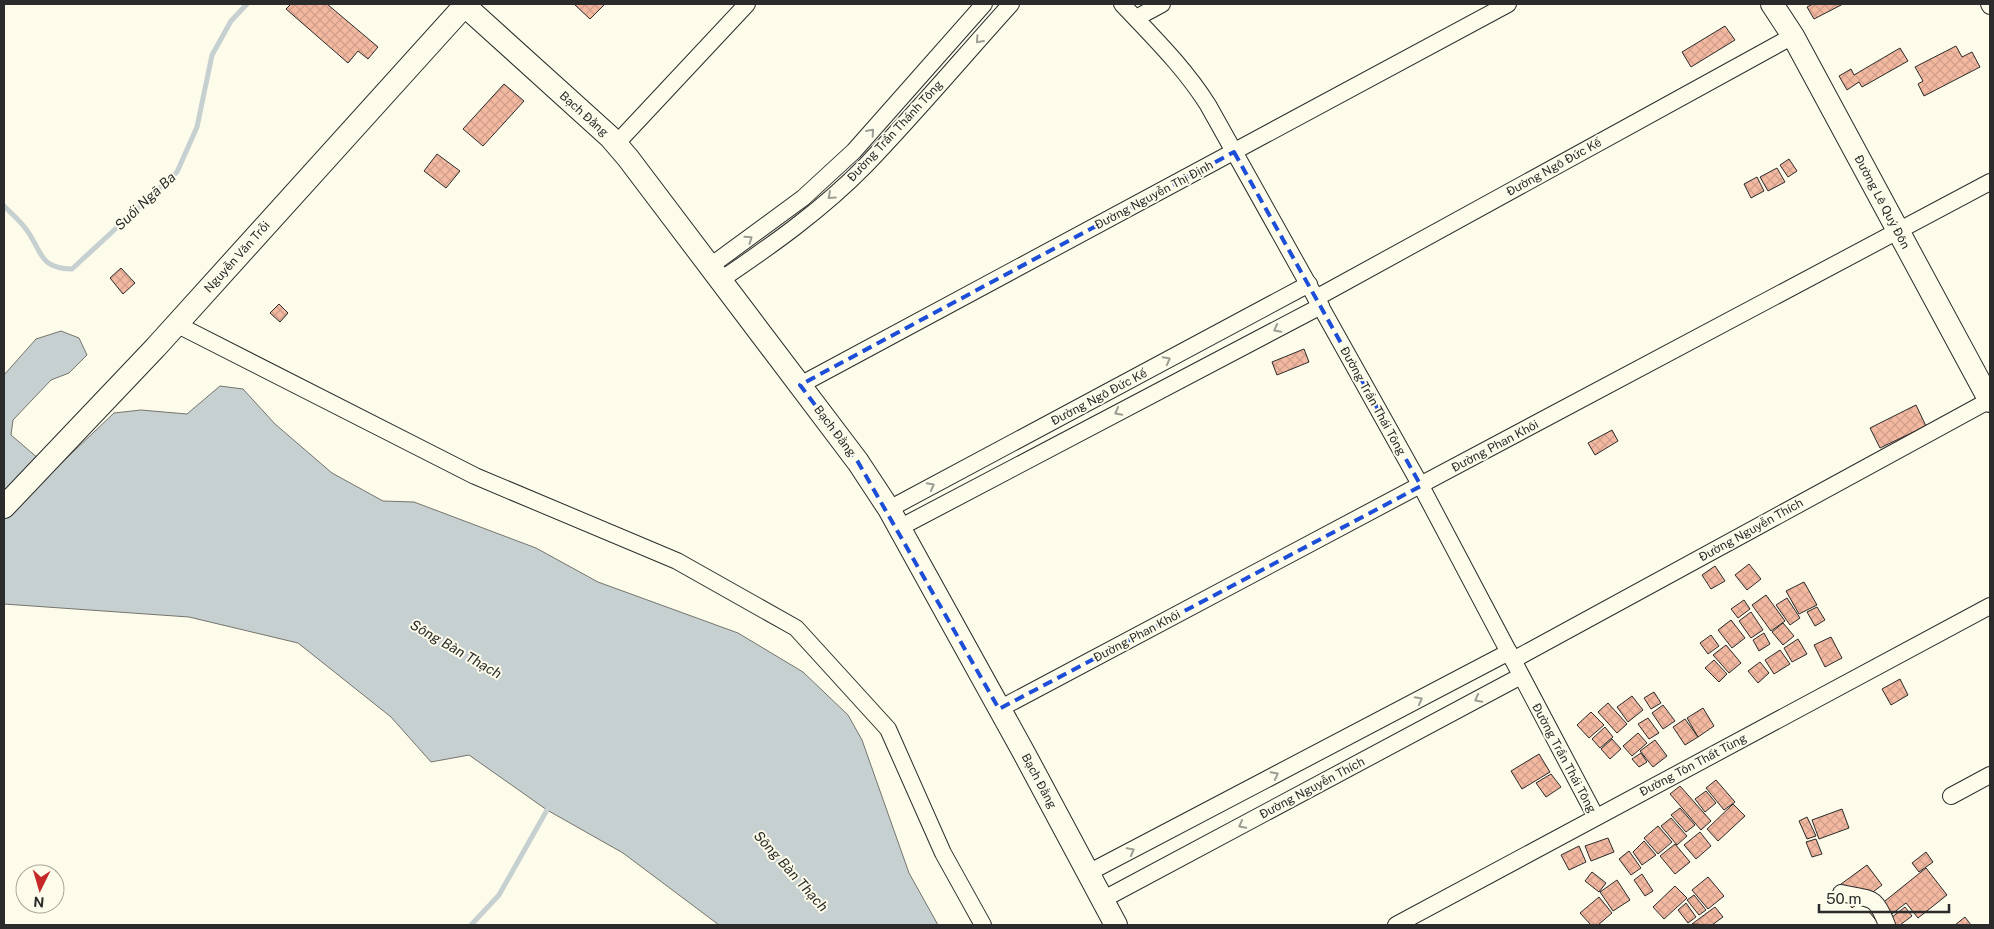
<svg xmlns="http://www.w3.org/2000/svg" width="1994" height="929" font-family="'Public Sans',sans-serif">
  <defs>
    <pattern id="building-cross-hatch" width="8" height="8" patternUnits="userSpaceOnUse" patternTransform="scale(1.25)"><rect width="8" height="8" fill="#f2b8a0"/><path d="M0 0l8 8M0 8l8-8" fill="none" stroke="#d09e8a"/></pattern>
  </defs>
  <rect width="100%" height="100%" fill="#fdfbea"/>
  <polygon fill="#c7d0d0" stroke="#74746e" points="61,331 79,338 87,355 69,373 51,380 13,420 11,435 53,471 114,413 141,410 187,414 220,386 243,389 275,424 332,473 383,501 414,502 536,548 598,582 738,633 803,672 848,715 862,740 909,873 938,925 719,925 623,853 547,810 469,755 431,762 391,717 298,643 189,617 4,604 4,375 36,339"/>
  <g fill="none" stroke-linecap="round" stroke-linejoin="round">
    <g stroke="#c7d0d0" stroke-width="5">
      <path d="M 4,206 C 11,213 20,221 26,229 C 43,252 38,268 72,269 L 177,172 L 197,127 L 212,55 L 231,21 L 247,4"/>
      <polyline points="471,925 499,895 547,810"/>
    </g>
  </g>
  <g fill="url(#building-cross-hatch)" stroke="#2b2b2b">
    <polygon points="291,4 327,4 378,47 368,59 358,51 348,63 286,9"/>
    <polygon points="574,4 605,4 590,19"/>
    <polygon points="1813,4 1843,4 1814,19 1807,7"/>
    <polygon points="1725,26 1735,40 1691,67 1682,52"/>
    <polygon points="1956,46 1962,57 1972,52 1980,67 1924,96 1918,84 1923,81 1915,67"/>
    <polygon points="1900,48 1908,61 1862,87 1859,82 1847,90 1839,76 1851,69 1854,75"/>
    <polygon points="504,84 524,101 483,146 463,129"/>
    <polygon points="437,154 460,171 446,188 424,171"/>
    <polygon points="1789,159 1797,171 1788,177 1780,165"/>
    <polygon points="1777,168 1785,182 1768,191 1760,177"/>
    <polygon points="1757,177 1764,191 1751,198 1744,184"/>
    <polygon points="121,268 135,283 123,294 110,278"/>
    <polygon points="279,304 288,313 280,322 270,313"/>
    <polygon points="1304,349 1309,362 1277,375 1272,362"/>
    <polygon points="1916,405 1926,426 1880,448 1870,428"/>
    <polygon points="1612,430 1618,441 1595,455 1588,443"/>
    <polygon points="1749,564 1761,579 1747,590 1735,575"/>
    <polygon points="1715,566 1725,581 1711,589 1702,575"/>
    <polygon points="1804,582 1817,605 1799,614 1786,591"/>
    <polygon points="1766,595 1785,621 1771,631 1752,605"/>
    <polygon points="1787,598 1800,618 1790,625 1776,605"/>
    <polygon points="1744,600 1750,609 1738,618 1731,609"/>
    <polygon points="1817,607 1825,620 1815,626 1807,612"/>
    <polygon points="1751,612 1763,630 1751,638 1739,621"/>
    <polygon points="1731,620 1745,638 1732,648 1718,630"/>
    <polygon points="1783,623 1794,636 1783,645 1772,632"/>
    <polygon points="1764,633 1770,644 1759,651 1753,640"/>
    <polygon points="1711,635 1719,646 1708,654 1700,643"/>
    <polygon points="1831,637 1842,658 1825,667 1814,645"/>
    <polygon points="1798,639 1807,654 1792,662 1784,648"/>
    <polygon points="1726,645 1741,663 1729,673 1713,655"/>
    <polygon points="1780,650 1790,664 1774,674 1765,660"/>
    <polygon points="1714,660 1727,674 1719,682 1705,668"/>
    <polygon points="1760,662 1769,673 1758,683 1748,671"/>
    <polygon points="1900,679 1908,695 1891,705 1882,689"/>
    <polygon points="1654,692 1661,703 1651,709 1644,698"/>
    <polygon points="1632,696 1643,710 1628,722 1617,707"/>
    <polygon points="1608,703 1627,724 1617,733 1598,712"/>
    <polygon points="1663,705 1675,721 1663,729 1652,713"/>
    <polygon points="1703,708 1714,726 1698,737 1687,718"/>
    <polygon points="1591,712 1604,725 1589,738 1577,725"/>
    <polygon points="1648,718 1659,733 1649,739 1638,724"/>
    <polygon points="1685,719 1698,737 1685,745 1673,727"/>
    <polygon points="1605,727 1613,737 1600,748 1592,739"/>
    <polygon points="1638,733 1647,743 1632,756 1623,746"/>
    <polygon points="1612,739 1621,749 1610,759 1601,749"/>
    <polygon points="1655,740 1667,756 1653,767 1640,751"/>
    <polygon points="1641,753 1647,762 1639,767 1632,759"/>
    <polygon points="1539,754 1550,772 1522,789 1511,771"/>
    <polygon points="1551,774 1561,787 1546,797 1536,783"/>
    <polygon points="1716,780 1735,802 1724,810 1706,788"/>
    <polygon points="1680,786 1711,821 1701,830 1670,794"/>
    <polygon points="1706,791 1716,803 1705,812 1695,799"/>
    <polygon points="1733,804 1745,816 1718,841 1707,829"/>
    <polygon points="1680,808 1695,825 1686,832 1671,815"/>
    <polygon points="1842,809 1849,828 1819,839 1812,820"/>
    <polygon points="1807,817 1816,836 1807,839 1799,821"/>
    <polygon points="1671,818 1687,836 1677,845 1661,826"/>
    <polygon points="1658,826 1672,842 1658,854 1644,838"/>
    <polygon points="1700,832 1711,846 1696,859 1684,845"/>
    <polygon points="1608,838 1614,852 1591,861 1585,846"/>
    <polygon points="1816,839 1822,854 1812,857 1806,842"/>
    <polygon points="1644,841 1656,855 1642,865 1633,852"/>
    <polygon points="1675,844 1690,862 1675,874 1660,856"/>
    <polygon points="1579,846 1586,862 1569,870 1561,855"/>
    <polygon points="1629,851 1641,868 1631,875 1619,859"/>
    <polygon points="1926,852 1933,862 1919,872 1912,863"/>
    <polygon points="1867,865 1882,885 1852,908 1837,887"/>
    <polygon points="1926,868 1947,895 1918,918 1906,903 1879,924 1870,913"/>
    <polygon points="1592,872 1606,883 1599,892 1585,881"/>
    <polygon points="1642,874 1653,891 1645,896 1634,880"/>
    <polygon points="1708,877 1724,896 1708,909 1692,890"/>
    <polygon points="1617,880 1630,900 1613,911 1600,892"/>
    <polygon points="1675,886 1687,898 1664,919 1653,907"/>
    <polygon points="1694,895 1706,910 1699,915 1687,900"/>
    <polygon points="1599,897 1612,913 1598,925 1591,925 1580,913"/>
    <polygon points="1686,903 1696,917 1688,923 1678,910"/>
    <polygon points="1715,907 1723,917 1712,925 1692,924"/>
    <polygon points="1905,907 1912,916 1900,925 1882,925"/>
    <polygon points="1965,917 1971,925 1955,925"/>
  </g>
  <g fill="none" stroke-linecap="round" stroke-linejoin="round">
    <defs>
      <g id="street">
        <path d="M 1122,4 C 1153,37 1184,67 1208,105 L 1421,486 L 1596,817"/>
        <polyline points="1989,4 1990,6"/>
        <polyline points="1136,18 1162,4"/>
        <polyline points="616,144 747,4"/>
        <polyline points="709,267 803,198 854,151 984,4"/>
        <path d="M 719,281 C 771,246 822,210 866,165 C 916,113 963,57 1011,4"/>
        <polyline points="1316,298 1793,36"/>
        <polyline points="176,324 475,476 677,561 796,628 888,729 943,853 983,925"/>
        <polyline points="800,385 1508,4"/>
        <polyline points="889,509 1309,284"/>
        <polyline points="899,528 1321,306"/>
        <polyline points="1513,660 1990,400"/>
        <polyline points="999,709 1990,182"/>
        <polyline points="1951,796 1990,775"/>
        <polyline points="1088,873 1509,652"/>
        <path d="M 1841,893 C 1872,900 1875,894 1887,925"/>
        <polyline points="1102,900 1521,676"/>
        <polyline points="1396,925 1990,606"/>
      </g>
      <g id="secondary">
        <polyline points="463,4 610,137 628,158 858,462 889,509 1024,753 1116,925"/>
        <polyline points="1772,4 1793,36 1990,401"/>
        <polyline points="4,507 156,347 466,4"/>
      </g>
    </defs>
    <use href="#street" stroke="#2b2b2b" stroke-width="18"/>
    <use href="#secondary" stroke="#2b2b2b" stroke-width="24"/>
    <use href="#street" stroke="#fdfbea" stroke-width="16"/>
    <use href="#secondary" stroke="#fdfbea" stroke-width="22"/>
  </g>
  <defs><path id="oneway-chevron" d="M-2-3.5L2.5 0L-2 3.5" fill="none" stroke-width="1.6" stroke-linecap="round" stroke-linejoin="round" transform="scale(1.25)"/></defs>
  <g stroke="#9e9d94">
    <use href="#oneway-chevron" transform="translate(979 40) rotate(132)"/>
    <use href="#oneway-chevron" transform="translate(871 132) rotate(-49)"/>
    <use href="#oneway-chevron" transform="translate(831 196) rotate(138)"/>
    <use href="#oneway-chevron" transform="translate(749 239) rotate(-35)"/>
    <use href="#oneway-chevron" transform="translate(1277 329) rotate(152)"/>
    <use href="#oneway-chevron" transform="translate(1167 360) rotate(-28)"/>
    <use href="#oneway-chevron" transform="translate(1118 412) rotate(152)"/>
    <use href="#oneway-chevron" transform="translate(931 486) rotate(-28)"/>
    <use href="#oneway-chevron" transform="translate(1478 699) rotate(152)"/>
    <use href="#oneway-chevron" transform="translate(1419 700) rotate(-28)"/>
    <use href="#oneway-chevron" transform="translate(1275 775) rotate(-28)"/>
    <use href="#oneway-chevron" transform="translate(1242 825) rotate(152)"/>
    <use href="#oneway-chevron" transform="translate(1131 851) rotate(-28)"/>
  </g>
  <path fill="none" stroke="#1d4ed8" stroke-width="4" stroke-dasharray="10 6" stroke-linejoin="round" d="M 1234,152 L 1421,486 L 999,709 L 858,462 L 800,385 Z"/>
  <g text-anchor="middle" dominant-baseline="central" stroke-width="4" stroke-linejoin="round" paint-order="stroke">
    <g font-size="12" fill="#2b2b2b" stroke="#fdfbea">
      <text transform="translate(584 114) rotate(42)">Bạch Đằng</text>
      <text transform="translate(895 131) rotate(-47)">Đường Trần Thánh Tông</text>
      <text transform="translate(1554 167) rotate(-29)">Đường Ngô Đức Kế</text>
      <text transform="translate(1154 195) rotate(-28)">Đường Nguyễn Thị Định</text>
      <text transform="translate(1882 202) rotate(62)">Đường Lê Quý Đôn</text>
      <text transform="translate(237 257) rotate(-48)">Nguyễn Văn Trỗi</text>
      <text transform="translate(1099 397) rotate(-28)">Đường Ngô Đức Kế</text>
      <text transform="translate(1373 401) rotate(61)">Đường Trần Thái Tông</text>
      <text transform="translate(835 431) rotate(53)">Bạch Đằng</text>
      <text transform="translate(1495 446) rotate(-28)">Đường Phan Khôi</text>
      <text transform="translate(1751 530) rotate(-29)">Đường Nguyễn Thích</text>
      <text transform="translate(1137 636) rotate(-28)">Đường Phan Khôi</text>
      <text transform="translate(1564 758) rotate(62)">Đường Trần Thái Tông</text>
      <text transform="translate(1693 765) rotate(-28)">Đường Tôn Thất Tùng</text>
      <text transform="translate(1039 781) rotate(62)">Bạch Đằng</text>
      <text transform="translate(1312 788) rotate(-28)">Đường Nguyễn Thích</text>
    </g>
    <g font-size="14" font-style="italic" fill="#2b2b2b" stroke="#fdfbea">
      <text transform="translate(145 201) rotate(-43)">Suối Ngã Ba</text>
      <text transform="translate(456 649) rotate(30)">Sông Bàn Thạch</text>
      <text transform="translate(791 871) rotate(48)">Sông Bàn Thạch</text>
    </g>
  </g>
  <rect width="1994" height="929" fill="none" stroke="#2b2b2b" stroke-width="10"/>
  <g transform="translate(40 889) rotate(185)"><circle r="24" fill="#fdfbea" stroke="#a9a89e"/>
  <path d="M0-4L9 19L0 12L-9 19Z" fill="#c62828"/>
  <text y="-8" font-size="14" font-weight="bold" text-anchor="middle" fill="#2b2b2b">N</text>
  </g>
  <path d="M1819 904v8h130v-8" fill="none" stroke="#2b2b2b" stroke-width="2.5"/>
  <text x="1826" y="904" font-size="15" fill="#2b2b2b" stroke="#fdfbea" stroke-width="4" paint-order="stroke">50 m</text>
</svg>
